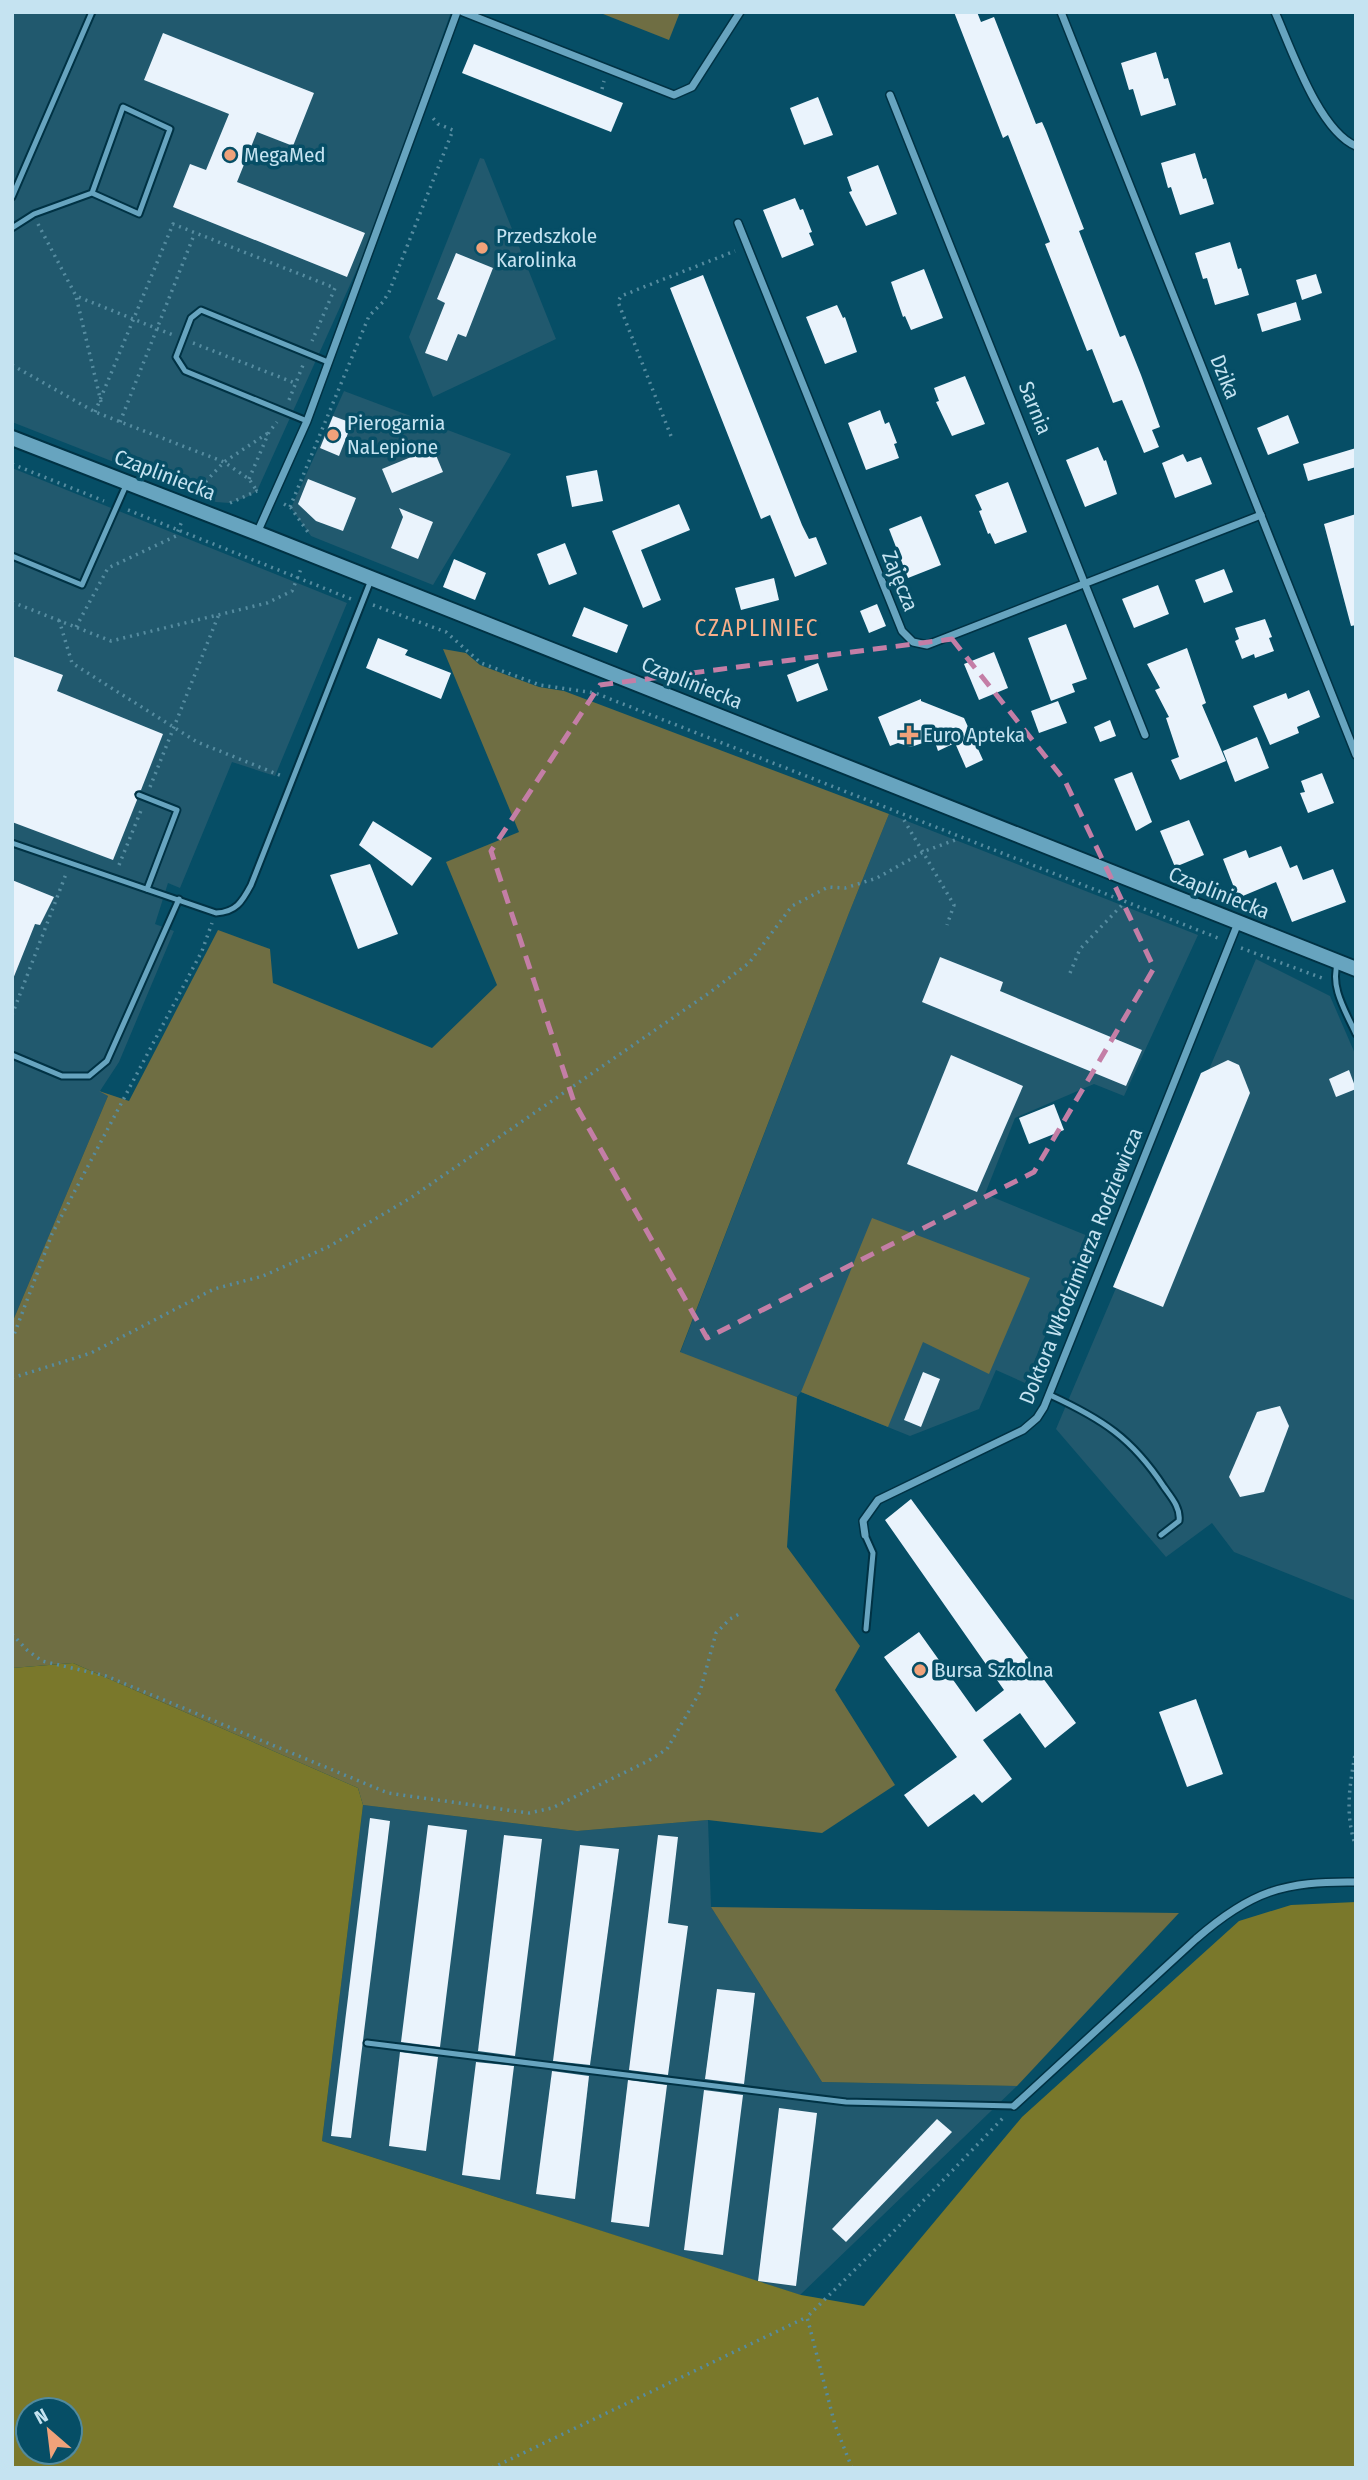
<svg xmlns="http://www.w3.org/2000/svg" width="1368" height="2480" font-family="'Fira Sans Condensed',sans-serif">
  <rect width="100%" height="100%" fill="#064e66"/>
  <g fill="#21596e">
    <polygon points="12,12 451,12 368,245 257,491 247,497 229,503 216,502 12,422"/>
    <polygon points="480,158 484,159 556,339 433,397 409,337"/>
    <polygon points="344,391 511,454 433,585 311,536 291,508"/>
    <polygon points="12,468 347,603 275,776 232,762 180,888 168,883 155,924 174,931 119,1062 100,1091 108,1096 12,1323"/>
    <polygon points="889,814 1198,935 1124,1096 1094,1084 1015,1118 985,1194 1088,1236 1025,1383 996,1370 979,1409 910,1436 801,1392 797,1397 680,1353 849,913"/>
    <polygon points="1256,959 1330,996 1356,1056 1356,1601 1234,1552 1212,1523 1166,1557 1056,1429"/>
    <polygon points="363,1805 577,1831 708,1820 711,1907 822,2082 1017,2086 800,2295 322,2141"/>
  </g>
  <g fill="#6f6e43">
    <polygon points="598,12 680,12 669,40"/>
    <polygon points="443,649 466,653 480,665 539,687 564,691 889,814 849,913 680,1352 797,1397 787,1547 860,1646 835,1690 895,1785 822,1833 708,1820 577,1831 363,1805 358,1788 73,1663 12,1668 12,1323 108,1096 99,1091 129,1101 218,930 270,949 273,983 432,1048 497,985 446,862 519,832"/>
    <polygon points="872,1218 1030,1278 989,1374 923,1342 888,1427 801,1392"/>
    <polygon points="711,1907 1179,1913 1017,2086 822,2082"/>
  </g>
  <path fill="#7a782b" fill-rule="evenodd" d="M 73,1663 L 358,1788 L 363,1805 L 322,2141 L 801,2295 L 864,2306 L 1022,2117 L 1239,1921 L 1291,1905 L 1356,1902 L 1356,2468 L 12,2468 L 12,1668 ZM 28,2410 L 70,2410 L 70,2452 L 28,2452 Z"/>
  <g fill="#eaf3fc">
    <polygon points="954,12 977,12 981,22 994,17 1036,124 1042,122 1046,131 1084,229 1079,231 1120,337 1125,335 1141,375 1160,427 1152,430 1159,447 1144,453 1122,400 1113,403 1092,349 1087,351 1045,244 1050,242 1008,135 1003,138"/>
    <polygon points="163,33 314,93 293,146 257,132 237,182 365,233 347,277 173,207 190,164 206,170 229,114 144,80"/>
    <polygon points="474,44 623,103 611,132 462,73"/>
    <polygon points="1156,52 1164,79 1168,78 1176,105 1141,116 1133,89 1129,90 1121,63"/>
    <polygon points="818,97 833,135 804,145 790,108"/>
    <polygon points="1195,153 1203,179 1206,178 1214,204 1180,215 1171,187 1168,188 1161,163"/>
    <polygon points="878,165 897,214 866,226 849,192 852,191 847,177"/>
    <polygon points="795,198 800,210 803,209 812,232 809,233 814,245 782,258 763,210"/>
    <polygon points="1230,242 1238,269 1241,268 1249,295 1215,305 1207,278 1203,279 1195,253"/>
    <polygon points="456,253 493,268 466,337 458,334 447,361 425,353 445,303 437,299"/>
    <polygon points="924,269 943,318 911,330 905,316 903,317 891,282"/>
    <polygon points="1316,274 1322,293 1302,300 1296,280"/>
    <polygon points="703,275 802,525 809,539 816,537 827,564 795,577 770,515 761,519 670,288"/>
    <polygon points="1296,302 1301,320 1262,332 1257,314"/>
    <polygon points="837,305 843,318 845,317 857,352 825,364 806,317"/>
    <polygon points="965,376 985,424 952,436 936,402 939,401 934,388"/>
    <polygon points="880,410 885,424 889,422 897,443 894,444 899,458 866,470 848,423"/>
    <polygon points="1288,415 1299,443 1268,455 1257,428"/>
    <polygon points="333,416 352,423 339,456 320,448"/>
    <polygon points="1098,447 1104,461 1106,460 1117,494 1085,507 1066,460"/>
    <polygon points="433,448 443,472 392,493 382,469"/>
    <polygon points="1356,448 1356,467 1308,481 1303,464"/>
    <polygon points="1183,454 1187,462 1201,457 1212,484 1175,498 1162,463"/>
    <polygon points="597,470 603,501 572,507 566,476"/>
    <polygon points="308,479 356,498 343,531 316,521 298,504"/>
    <polygon points="1008,482 1027,532 995,544 990,533 988,534 979,511 982,510 975,495"/>
    <polygon points="679,504 690,530 641,550 661,600 643,608 612,531"/>
    <polygon points="399,508 433,522 418,559 391,548 403,517"/>
    <polygon points="1356,514 1356,625 1351,626 1324,524"/>
    <polygon points="921,516 941,565 908,578 889,529"/>
    <polygon points="565,543 577,574 549,585 537,554"/>
    <polygon points="454,559 486,573 475,600 443,587"/>
    <polygon points="1224,569 1233,592 1204,603 1195,580"/>
    <polygon points="774,578 779,600 741,610 735,588"/>
    <polygon points="1158,585 1169,614 1134,628 1122,599"/>
    <polygon points="877,604 886,626 869,633 860,611"/>
    <polygon points="584,607 628,625 617,653 572,636"/>
    <polygon points="1265,619 1272,637 1269,638 1274,651 1255,658 1254,654 1242,659 1235,641 1239,639 1235,628"/>
    <polygon points="1066,624 1087,679 1072,684 1075,692 1051,701 1028,638"/>
    <polygon points="378,638 408,650 405,655 451,673 441,699 366,668"/>
    <polygon points="1187,648 1206,703 1202,705 1226,761 1180,780 1171,760 1179,757 1166,718 1169,717 1155,690 1160,688 1147,664"/>
    <polygon points="994,652 1008,688 979,700 964,664"/>
    <polygon points="12,656 63,675 57,691 163,734 141,790 136,791 134,794 137,800 113,860 12,822"/>
    <polygon points="818,663 828,690 797,702 787,675"/>
    <polygon points="1309,690 1320,717 1297,727 1299,733 1270,745 1253,706 1286,693 1288,699"/>
    <polygon points="921,699 921,701 964,718 983,760 966,768 955,743 938,751 934,739 911,747 898,743 890,746 878,717"/>
    <polygon points="1058,701 1067,723 1039,733 1031,711"/>
    <polygon points="1110,720 1116,736 1100,742 1094,727"/>
    <polygon points="1257,737 1269,768 1235,782 1223,751"/>
    <polygon points="1132,772 1152,822 1136,831 1114,779"/>
    <polygon points="1322,773 1334,803 1308,813 1300,793 1305,792 1301,781"/>
    <polygon points="1189,820 1204,855 1175,867 1160,831"/>
    <polygon points="373,821 432,858 412,886 359,845"/>
    <polygon points="1281,846 1290,868 1297,865 1303,880 1333,869 1346,902 1292,922 1276,882 1238,898 1223,859 1246,850 1249,858"/>
    <polygon points="370,864 398,934 358,949 330,875"/>
    <polygon points="12,880 54,897 40,925 35,924 13,979"/>
    <polygon points="940,957 1003,982 1000,991 1142,1050 1126,1086 922,1002"/>
    <polygon points="951,1055 1023,1086 977,1192 907,1164"/>
    <polygon points="1228,1060 1239,1065 1250,1093 1163,1307 1113,1287 1201,1073"/>
    <polygon points="1349,1070 1356,1089 1336,1097 1329,1079"/>
    <polygon points="1054,1104 1064,1130 1029,1144 1019,1118"/>
    <polygon points="923,1372 940,1379 921,1427 904,1420"/>
    <polygon points="1280,1406 1289,1426 1264,1492 1240,1497 1229,1477 1257,1412"/>
    <polygon points="911,1499 1076,1723 1045,1748 1020,1713 983,1740 1012,1779 982,1803 974,1794 928,1827 904,1795 957,1757 884,1657 919,1632 976,1712 1004,1690 885,1520"/>
    <polygon points="1196,1699 1223,1774 1187,1787 1159,1712"/>
    <polygon points="370,1818 390,1821 351,2138 331,2136"/>
    <polygon points="428,1825 467,1830 440,2047 401,2042"/>
    <polygon points="504,1835 542,1839 515,2056 478,2051"/>
    <polygon points="658,1835 678,1837 668,1923 688,1926 668,2075 629,2070"/>
    <polygon points="580,1845 619,1849 590,2065 553,2061"/>
    <polygon points="717,1989 755,1993 744,2084 705,2079"/>
    <polygon points="400,2052 438,2057 426,2151 389,2146"/>
    <polygon points="476,2062 514,2066 500,2180 462,2175"/>
    <polygon points="552,2071 589,2076 575,2199 536,2194"/>
    <polygon points="628,2080 667,2085 649,2227 611,2222"/>
    <polygon points="704,2090 743,2095 723,2255 684,2250"/>
    <polygon points="779,2108 817,2113 796,2286 758,2281"/>
    <polygon points="937,2119 952,2132 846,2242 832,2229"/>
  </g>
  <g fill="none" stroke-linecap="round" stroke-linejoin="round">
    <defs>
      <g id="service">
        <polyline points="12,197 92,12"/>
        <polyline points="12,228 34,214 92,193 139,214 170,129 123,107 92,193"/>
        <polyline points="307,421 185,371 176,357 191,318 201,310 328,362"/>
        <polyline points="12,556 82,585 127,483"/>
        <polyline points="139,795 177,810 147,889"/>
        <path d="M 12,843 L 216,913 C 236,912 242,902 251,885 L 371,580"/>
        <path d="M 1338,962 C 1329,986 1346,1012 1356,1034"/>
        <polyline points="12,1055 62,1076 89,1076 107,1061 179,899"/>
        <path d="M 1050,1395 C 1102,1419 1132,1438 1164,1487 C 1171,1497 1181,1508 1179,1521 L 1161,1535"/>
        <polyline points="865,1535 873,1553 866,1629"/>
        <polyline points="367,2043 846,2102 1014,2106"/>
      </g>
      <g id="minor">
        <polyline points="463,12 674,95 692,87 740,12"/>
        <polyline points="1061,12 1356,755"/>
        <path d="M 1275,12 C 1291,48 1319,131 1356,146"/>
        <polyline points="890,95 1145,735"/>
        <polyline points="738,223 902,631 913,642 927,645 1261,515"/>
        <polyline points="257,533 307,421 457,12"/>
        <polyline points="865,1535 863,1521 878,1500 1023,1430 1037,1418 1044,1407 1238,923"/>
        <path d="M 1014,2106 L 1196,1939 C 1251,1891 1284,1881 1356,1882"/>
      </g>
      <polyline id="secondary" points="12,438 257,533 1356,969"/>
    </defs>
    <use href="#service" stroke="#003244" stroke-width="9"/>
    <use href="#minor" stroke="#003244" stroke-width="10"/>
    <use href="#secondary" stroke="#003244" stroke-width="18"/>
    <g stroke="#568ca0" stroke-width="3.5" stroke-dasharray="2 5" stroke-linecap="butt">
      <polyline points="602,89 604,81"/>
      <polyline points="38,224 76,296"/>
      <polyline points="193,343 295,383"/>
      <polyline points="12,365 95,412 224,462 249,479 257,491"/>
      <polyline points="289,400 303,365"/>
      <polyline points="101,402 76,296 173,335"/>
      <polyline points="95,412 173,224 335,288 312,341"/>
      <polyline points="120,422 194,235"/>
      <polyline points="671,436 618,302 621,296 735,251"/>
      <polyline points="12,464 104,501"/>
      <polyline points="249,479 269,432 277,422"/>
      <polyline points="196,492 224,462 268,433"/>
      <polyline points="230,503 257,491 261,493"/>
      <polyline points="284,504 291,508 310,535"/>
      <polyline points="290,507 369,316 383,302 389,292 453,130 438,124 432,117"/>
      <polyline points="128,510 351,599"/>
      <polyline points="12,602 111,641 267,603 292,591 301,569"/>
      <polyline points="373,605 446,632 481,663 540,685 595,693 1218,938"/>
      <polyline points="59,620 72,663 197,742 282,776"/>
      <polyline points="76,627 108,568 176,536 182,521"/>
      <polyline points="150,787 219,614"/>
      <polyline points="904,820 954,905 947,925"/>
      <polyline points="119,865 142,808"/>
      <polyline points="1241,948 1322,978"/>
      <polyline points="1070,973 1080,949 1122,905"/>
      <polyline points="12,1015 66,874"/>
      <polyline points="12,1340 52,1234 202,951 212,923"/>
      <polyline points="12,1378 91,1353 214,1289 263,1276 330,1246 412,1197 709,993 749,963 792,906 828,887 845,888 877,878 925,851 955,840"/>
      <polyline points="12,1634 27,1650 42,1661 106,1676 388,1793 529,1813 552,1808 648,1761 667,1749 700,1692 716,1633 730,1619 739,1614"/>
      <path d="M 1356,1749 C 1350,1784 1344,1813 1356,1847"/>
      <polyline points="492,2468 807,2317"/>
      <polyline points="852,2468 835,2425 807,2317 897,2228 1003,2118"/>
    </g>
    <use href="#service" stroke="#67a4bf" stroke-width="5"/>
    <use href="#minor" stroke="#67a4bf" stroke-width="7"/>
    <use href="#secondary" stroke="#67a4bf" stroke-width="14"/>
  </g>
  <path fill="none" stroke="#c47ea6" stroke-width="5" stroke-dasharray="14 9" stroke-linejoin="round" d="M 952,639 L 1065,781 L 1154,968 L 1034,1172 L 707,1338 L 574,1102 L 491,851 L 600,685 Z"/>
  <g fill="#f0a27a" stroke="#064e66" stroke-width="2.5">
    <circle cx="230" cy="155" r="7"/>
    <circle cx="482" cy="248" r="7"/>
    <circle cx="333" cy="435" r="7"/>
    <path d="M905.5 724.5h7v7h7v7h-7v7h-7v-7h-7v-7h7z"/>
    <circle cx="920" cy="1670" r="7"/>
  </g>
  <g text-anchor="middle" dominant-baseline="central" stroke-width="7" stroke-linejoin="round" paint-order="stroke">
    <g font-size="21" fill="#c5e3f1" stroke="#064e66" text-anchor="start">
      <text x="244" y="155">MegaMed</text>
      <text x="496" y="236">Przedszkole<tspan x="496" dy="24">Karolinka</tspan></text>
      <text x="347" y="423">Pierogarnia<tspan x="347" dy="24">NaLepione</tspan></text>
      <text x="923" y="735">Euro Apteka</text>
      <text x="934" y="1670">Bursa Szkolna</text>
    </g>
    <g font-size="21" fill="#c5e3f1" stroke="#064e66">
      <text transform="translate(1225 377) rotate(68)">Dzika</text>
      <text transform="translate(1035 408) rotate(68)">Sarnia</text>
      <text transform="translate(165 475) rotate(21)">Czapliniecka</text>
      <text transform="translate(900 581) rotate(68)">Zajęcza</text>
      <text transform="translate(692 683) rotate(22)">Czapliniecka</text>
      <text transform="translate(1219 893) rotate(22)">Czapliniecka</text>
      <text transform="translate(1081 1266) rotate(-68)">Doktora Włodzimierza Rodziewicza</text>
    </g>
    <g font-size="23" letter-spacing="2" fill="#f9af8a" stroke="#064e66">
      <text x="757" y="628">CZAPLINIEC</text>
    </g>
  </g>
  <rect width="1368" height="2480" fill="none" stroke="#c5e3f1" stroke-width="28"/>
  <g transform="translate(49 2431) rotate(332)"><circle r="33" fill="#064e66" stroke="#528a9e" stroke-width="2"/>
  <path d="M0-5L12 26L0 18L-12 26Z" fill="#f0a27a"/>
  <text y="-10" font-size="19" font-weight="bold" text-anchor="middle" fill="#c5e3f1">N</text>
  </g>
</svg>
